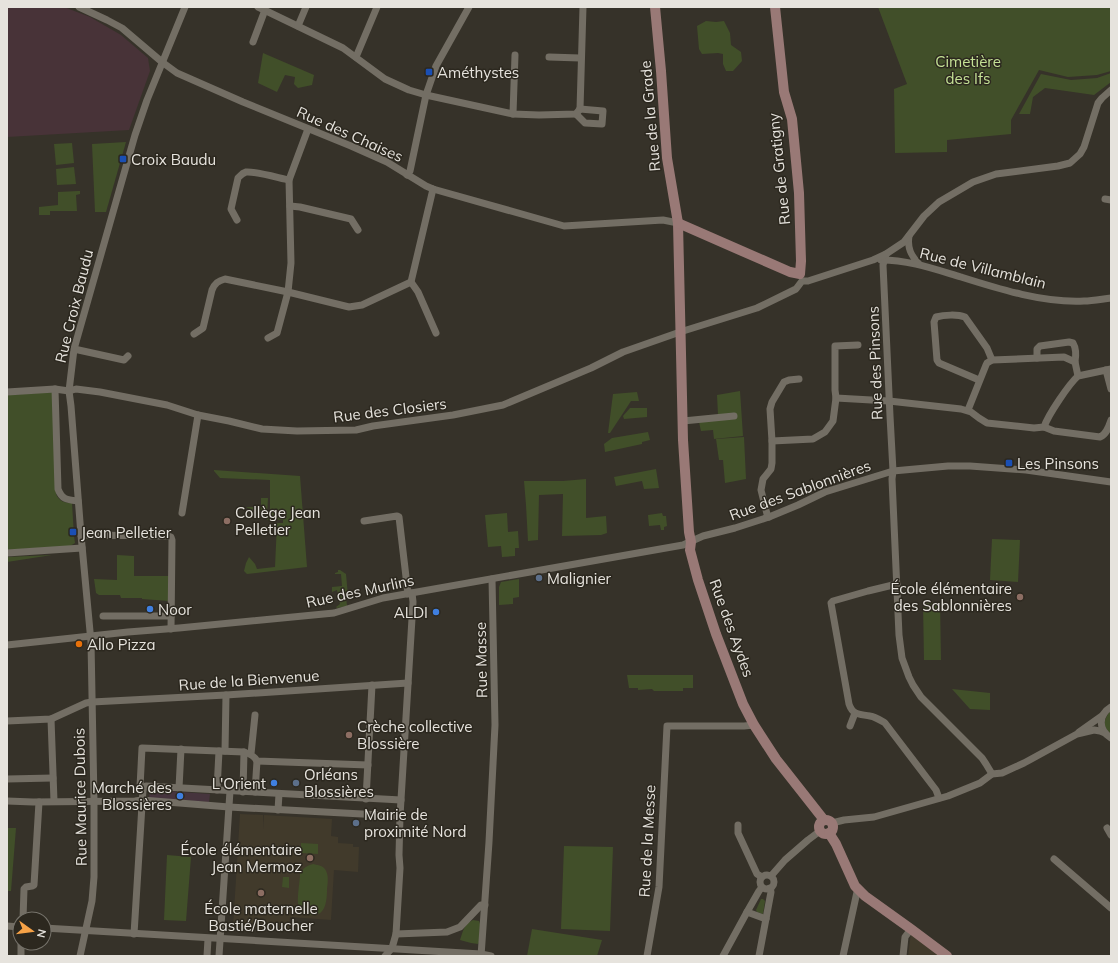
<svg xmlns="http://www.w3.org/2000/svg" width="1118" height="963" font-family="Mulish,sans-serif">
  <rect width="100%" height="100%" fill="#363229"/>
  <polygon fill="#46343d" points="150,790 210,794 209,802 149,798"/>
  <polygon fill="#483338" points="7,7 64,7 90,17 121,35 148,58 150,71 129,130 7,137"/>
  <g fill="#413a2b">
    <polygon points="240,814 263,815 263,829 264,815 332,819 331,836 338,837 338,843 353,844 353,847 359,847 358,872 334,870 331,920 290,917 289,931 233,927"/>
    <polygon points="911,933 942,956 908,956"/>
  </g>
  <g fill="#414f29">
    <polygon points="878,7 1111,7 1111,71 1097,75 1068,77 1039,70 1011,120 1011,134 947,140 947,152 895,153 894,89 907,84"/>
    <polygon points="706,21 716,22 724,21 730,33 731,45 741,52 742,61 733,71 726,71 723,64 723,54 718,53 702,54 699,49 697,26"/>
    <polygon points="263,53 314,75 312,85 298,88 294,84 295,77 285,75 277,92 258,83"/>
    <polygon points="1111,73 1111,82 1094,95 1045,88 1033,97 1030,114 1019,114 1041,74 1071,80 1097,78"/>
    <polygon points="126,142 106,212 95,212 92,144"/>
    <polygon points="72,143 74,163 56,165 54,144"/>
    <polygon points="74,167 76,184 57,185 56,169"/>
    <polygon points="78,191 80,191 80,194 76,195 77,211 50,211 50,215 39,215 39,207 58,205 58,192"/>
    <polygon points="740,391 743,436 714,439 713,430 701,431 699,422 718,415 717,395"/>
    <path d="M 53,392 L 56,494 C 59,501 64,503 72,503 L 74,536 L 75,543 L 70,546 L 7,550 L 7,395 Z"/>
    <polygon points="637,392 639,401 631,401 610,433 608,433 613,394"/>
    <polygon points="630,408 647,408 647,417 624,419 623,416"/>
    <polygon points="648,432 650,440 642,442 642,444 605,452 604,444 612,438"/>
    <polygon points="744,437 746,479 725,483 723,460 719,460 716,439"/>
    <polygon points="656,469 659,488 644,489 642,481 616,486 614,477"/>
    <polygon points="214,470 300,476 307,567 247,574 244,571 246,563 249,557 255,564 257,569 275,567 277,523 283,523 283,520 273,519 270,516 270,480 220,478 214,471"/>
    <polygon points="586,479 586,518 606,516 607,533 601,535 562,536 563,494 539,495 538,540 528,541 526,505 524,481 563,481"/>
    <polygon points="261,498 268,498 267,516 273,521 271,522 246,507 261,507"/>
    <polygon points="507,513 508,532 518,531 519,548 515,548 515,556 502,557 501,546 488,547 485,515"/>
    <polygon points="662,513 663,516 666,516 667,526 664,527 664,530 661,530 660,525 649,526 648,515"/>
    <polygon points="992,539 1020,540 1018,582 990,580"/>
    <polygon points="52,555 7,562 7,557"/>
    <polygon points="117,555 134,556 134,576 169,576 169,601 142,599 142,598 121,598 120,595 99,595 96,593 94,579 117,580"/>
    <polygon points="338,570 340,570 346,574 348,596 346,597 347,606 337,608 336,607 340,604 337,590 332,592 332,587 342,586 341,574 335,574 335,573 338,572"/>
    <polygon points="519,579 519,597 513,598 513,604 499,605 499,587 501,582"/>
    <polygon points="940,602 941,660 924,660 923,603"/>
    <polygon points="627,675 693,675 693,688 683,688 683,691 654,691 652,689 638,690 638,688 629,688"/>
    <polygon points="952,689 990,693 990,710 970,709"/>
    <path d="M 1111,710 L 1111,734 C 1101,726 1104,719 1111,710 Z"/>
    <polygon points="7,828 16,828 11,891 7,891"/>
    <polygon points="301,843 318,844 318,854 301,853"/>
    <polygon points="564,846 613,847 610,931 561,929"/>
    <polygon points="167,855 191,857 186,921 164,920"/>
    <path d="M 313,864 C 317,865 321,865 324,868 C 329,873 328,882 327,889 C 327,900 326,918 309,915 C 306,914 301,912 299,908 C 296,901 300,882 300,874 C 303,868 306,866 313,864 Z"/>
    <polygon points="283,877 289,877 289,888 282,887"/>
    <polygon points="761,899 763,899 765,901 763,914 757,912 756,910"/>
    <path d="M 473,920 L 479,921 L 480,924 L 479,942 L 478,944 L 471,943 L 460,940 C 463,931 464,924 473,920 Z"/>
    <polygon points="532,929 602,940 597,956 527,956"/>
  </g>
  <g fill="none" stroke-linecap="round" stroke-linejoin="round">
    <g stroke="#736e64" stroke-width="7">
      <polyline points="79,7 107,20 122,28 162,62 177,73 243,102 351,146 387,162 426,186 433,189 564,226 663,220 678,223"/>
      <polyline points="258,7 343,48 385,79 409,90 426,95 513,114 539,115 576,114 580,109"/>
      <polyline points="298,26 306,7"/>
      <polyline points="253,42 265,10"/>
      <polyline points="356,57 377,7"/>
      <polyline points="549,57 580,58"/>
      <polyline points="580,109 583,7"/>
      <polyline points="513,114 515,55"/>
      <polyline points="576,114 585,123 602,124 603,111 580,109"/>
      <polyline points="308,129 289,180 291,263 288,292 349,307 362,305 411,282 433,189"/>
      <polyline points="407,175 410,171 426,95 436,66 469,7"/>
      <polyline points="1105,199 1111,200"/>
      <polyline points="290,206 300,207 351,219 358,230"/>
      <path d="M 237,220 L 231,209 L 238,178 C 240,176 242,173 246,172 C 255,171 279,178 289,180"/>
      <path d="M 909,236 C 907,248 911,256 919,264"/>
      <polyline points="886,254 883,265 890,416 893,471 892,479 899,635 902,658 909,677 913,685 921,697 982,758 986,764 992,774"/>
      <path d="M 881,260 C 909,260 934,269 961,277 C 999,289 1043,303 1084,301 C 1093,301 1102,299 1111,298"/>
      <polyline points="411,282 418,292 436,333"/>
      <path d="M 194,334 L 203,328 L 212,290 C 215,283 218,281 225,279 L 288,292 L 277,333 L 268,338"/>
      <polyline points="74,349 124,360 128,356"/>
      <path d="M 1037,358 L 1037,349 L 1040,346 L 1069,342 L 1073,343 C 1076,348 1076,356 1075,362"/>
      <polyline points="1106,370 1111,389"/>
      <path d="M 979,380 L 939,363 L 937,360 L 934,322 L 936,317 C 944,315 957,314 965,317 L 987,348 L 992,360"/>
      <path d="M 55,389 L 58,489 C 62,500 68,500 78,501"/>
      <polyline points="7,392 55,389 69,391 76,389 100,392 167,405 198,415 229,421 262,429 297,431 356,430 373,426 453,415 503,405 591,368 623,352 680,332 757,308 796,289 802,281 808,281 873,260 886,254 904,242 924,216 939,202 973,182 996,174 1058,166 1070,163 1080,154 1084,147 1098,103 1102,98 1111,90"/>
      <path d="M 836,398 L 889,401 L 961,409 L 971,412 L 979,418 L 987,423 L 1034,428 L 1044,427 C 1048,415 1069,384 1078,376 L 1111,369"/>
      <polyline points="968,410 986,365 987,363 992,360 1064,357 1075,362 1078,376"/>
      <polyline points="683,421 734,416"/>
      <path d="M 1044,427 L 1054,431 L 1100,437 C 1107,434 1109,426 1111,420"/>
      <polyline points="772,441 813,439 825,432 833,421 836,398 835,390 835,346 858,345"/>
      <polyline points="182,513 198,415"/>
      <polyline points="769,517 767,514 761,490 763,479 771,469 772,463 772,441 770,409 772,402 784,382 789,380 799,379"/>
      <polyline points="364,521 397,516 399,517 408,594"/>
      <polyline points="81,535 168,536 171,537 172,540 171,629"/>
      <polyline points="7,553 82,548"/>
      <path d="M 897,584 L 868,591 L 833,601 L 831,603 L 849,704 C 853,716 860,714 870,716 C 876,717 880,720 885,723 L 936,790 L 939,798"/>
      <polyline points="103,616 171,616"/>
      <polyline points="7,645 128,632 179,628 334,613 383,598 683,545 703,536 735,528 769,517 798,505 825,492 893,471 948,466 970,466 1026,470 1111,482"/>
      <path d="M 1111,707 C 1098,715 1098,730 1111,738"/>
      <polyline points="51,719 54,801"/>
      <polyline points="7,721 51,719 86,703 92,702 226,695 408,683"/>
      <polyline points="850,726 855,713"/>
      <polyline points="1079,732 1103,715"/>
      <polyline points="225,751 226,695"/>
      <polyline points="251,754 255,715"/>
      <polyline points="7,779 53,778"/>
      <polyline points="179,788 181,749"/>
      <polyline points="143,789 146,786 401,800"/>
      <polyline points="217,790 219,751"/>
      <polyline points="243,792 244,752"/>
      <polyline points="255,792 257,761"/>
      <polyline points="366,799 372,685"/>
      <polyline points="7,801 33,802 135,801 142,800 229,807 400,816"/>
      <polyline points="278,810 279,794"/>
      <polyline points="832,823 844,820 874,817 948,796 980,783 992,774 1002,773 1024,763 1077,734 1094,730 1100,731 1105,733"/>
      <polyline points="738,825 738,833 757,874 762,877"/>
      <polyline points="1107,828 1111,835"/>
      <polyline points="1054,859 1111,908"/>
      <circle cx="767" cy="882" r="7"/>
      <polyline points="771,876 785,860 808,840 820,831"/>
      <polyline points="747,912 766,919"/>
      <polyline points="23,919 24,889 26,887 32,886 34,885 39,802"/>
      <polyline points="7,926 20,927"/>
      <polyline points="44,928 481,954 491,956"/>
      <path d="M 134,934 L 143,789 L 140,787 L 142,748 L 244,752 C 251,754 254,756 257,761 L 368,765"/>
      <polyline points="396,934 447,932 460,927 481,905 485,905"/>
      <polyline points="21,956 21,943"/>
      <polyline points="80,956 92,901 94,877 94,801 91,642 81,535 71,406 69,391 74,349 135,135 147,100 185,7"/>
      <polyline points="207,956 208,939"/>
      <polyline points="219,956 230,791"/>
      <polyline points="385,956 392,948 396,934 400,868 399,855 400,816 413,602 412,593"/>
      <polyline points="481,956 489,842 495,725 492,579"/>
      <polyline points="647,956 659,887 667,726 744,726 754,725"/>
      <polyline points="723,956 747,912 759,891 762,887"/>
      <polyline points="759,956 771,892 770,888"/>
      <polyline points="843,956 857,892 859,890"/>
      <polyline points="903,956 905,937 911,929"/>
    </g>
    <g stroke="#997976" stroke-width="10">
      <polyline points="655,7 661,71 667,158 678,223 683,440 689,532 691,542 690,550 698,580 716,634 743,704 754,725 776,759 824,820"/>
      <polyline points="678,223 790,272 800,274 801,261 799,193 792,119 784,92 775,7"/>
      <circle cx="826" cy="827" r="7"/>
      <polyline points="829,833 836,844 855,886 865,896 911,929 947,956"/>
    </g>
  </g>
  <g fill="#1a4fb4" stroke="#2c281f" stroke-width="1.5">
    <rect x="425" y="68" width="8" height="8" rx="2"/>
    <rect x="119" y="155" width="8" height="8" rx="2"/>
    <rect x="1005" y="459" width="8" height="8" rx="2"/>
    <rect x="69" y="528" width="8" height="8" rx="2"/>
  </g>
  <g fill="#8d6e63" stroke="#2c281f" stroke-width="1.5">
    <circle cx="227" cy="521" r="4"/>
    <circle cx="1020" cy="597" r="4"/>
    <circle cx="349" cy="735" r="4"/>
    <circle cx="310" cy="858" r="4"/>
    <circle cx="261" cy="893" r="4"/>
  </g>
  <g fill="#5c6f8a" stroke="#2c281f" stroke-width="1.5">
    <circle cx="539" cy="578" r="4"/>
    <circle cx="296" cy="783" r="4"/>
    <circle cx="356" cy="823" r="4"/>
  </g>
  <g fill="#3f7fe0" stroke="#2c281f" stroke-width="1.5">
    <circle cx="150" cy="609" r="4"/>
    <circle cx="436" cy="612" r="4"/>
    <circle cx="274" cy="783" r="4"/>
    <circle cx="180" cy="796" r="4"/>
  </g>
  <circle fill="#e8710a" stroke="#2c281f" stroke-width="1.5" cx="79" cy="644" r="4"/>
  <g text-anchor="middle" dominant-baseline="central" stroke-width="3" stroke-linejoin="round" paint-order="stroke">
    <g font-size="15" fill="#c4e195" stroke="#2c281f">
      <text x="968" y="61">Cimetière<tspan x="968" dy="17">des Ifs</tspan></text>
    </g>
    <g font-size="15" fill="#e6e3dd" stroke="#2c281f" text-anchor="start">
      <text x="437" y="72">Améthystes</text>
      <text x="131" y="159">Croix Baudu</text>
      <text x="1017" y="463">Les Pinsons</text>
      <text x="235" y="512">Collège Jean<tspan x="235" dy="17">Pelletier</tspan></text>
      <text x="81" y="532">Jean Pelletier</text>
      <text x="547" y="578">Malignier</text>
      <text x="1012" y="588" text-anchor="end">École élémentaire<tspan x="1012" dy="17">des Sablonnières</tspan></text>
      <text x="158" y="609">Noor</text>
      <text x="428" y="612" text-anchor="end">ALDI</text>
      <text x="87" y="644">Allo Pizza</text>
      <text x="357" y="726">Crèche collective<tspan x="357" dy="17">Blossière</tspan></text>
      <text x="304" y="774">Orléans<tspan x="304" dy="17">Blossières</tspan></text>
      <text x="266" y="783" text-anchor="end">L'Orient</text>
      <text x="172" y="787" text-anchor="end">Marché des<tspan x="172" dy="17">Blossières</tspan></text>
      <text x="364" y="814">Mairie de<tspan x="364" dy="17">proximité Nord</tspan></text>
      <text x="302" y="849" text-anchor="end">École élémentaire<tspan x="302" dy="17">Jean Mermoz</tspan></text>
      <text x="261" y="908" text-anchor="middle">École maternelle<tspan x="261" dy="17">Bastié/Boucher</tspan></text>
    </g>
    <g font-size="15" fill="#e6e3dd" stroke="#2c281f">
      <text transform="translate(650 116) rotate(-95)">Rue de la Grade</text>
      <text transform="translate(350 134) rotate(24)">Rue des Chaises</text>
      <text transform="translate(779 169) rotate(-96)">Rue de Gratigny</text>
      <text transform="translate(983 268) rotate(14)">Rue de Villamblain</text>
      <text transform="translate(74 306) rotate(-76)">Rue Croix Baudu</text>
      <text transform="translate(875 363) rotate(-92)">Rue des Pinsons</text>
      <text transform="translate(390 410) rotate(-7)">Rue des Closiers</text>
      <text transform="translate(800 490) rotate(-20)">Rue des Sablonnières</text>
      <text transform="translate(360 591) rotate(-12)">Rue des Murlins</text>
      <text transform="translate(732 628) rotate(70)">Rue des Aydes</text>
      <text transform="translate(481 660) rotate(-91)">Rue Masse</text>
      <text transform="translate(249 680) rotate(-4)">Rue de la Bienvenue</text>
      <text transform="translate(80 797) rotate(-91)">Rue Maurice Dubois</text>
      <text transform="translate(647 841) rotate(-87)">Rue de la Messe</text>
    </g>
  </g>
  <rect width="1118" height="963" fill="none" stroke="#e6e3dd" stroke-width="16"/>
  <g transform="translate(32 931) rotate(104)"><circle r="19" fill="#2c281f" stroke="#76736b"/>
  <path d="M0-3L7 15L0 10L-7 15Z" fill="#f6a247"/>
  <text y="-6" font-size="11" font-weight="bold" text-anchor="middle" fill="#e6e3dd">N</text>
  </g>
</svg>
